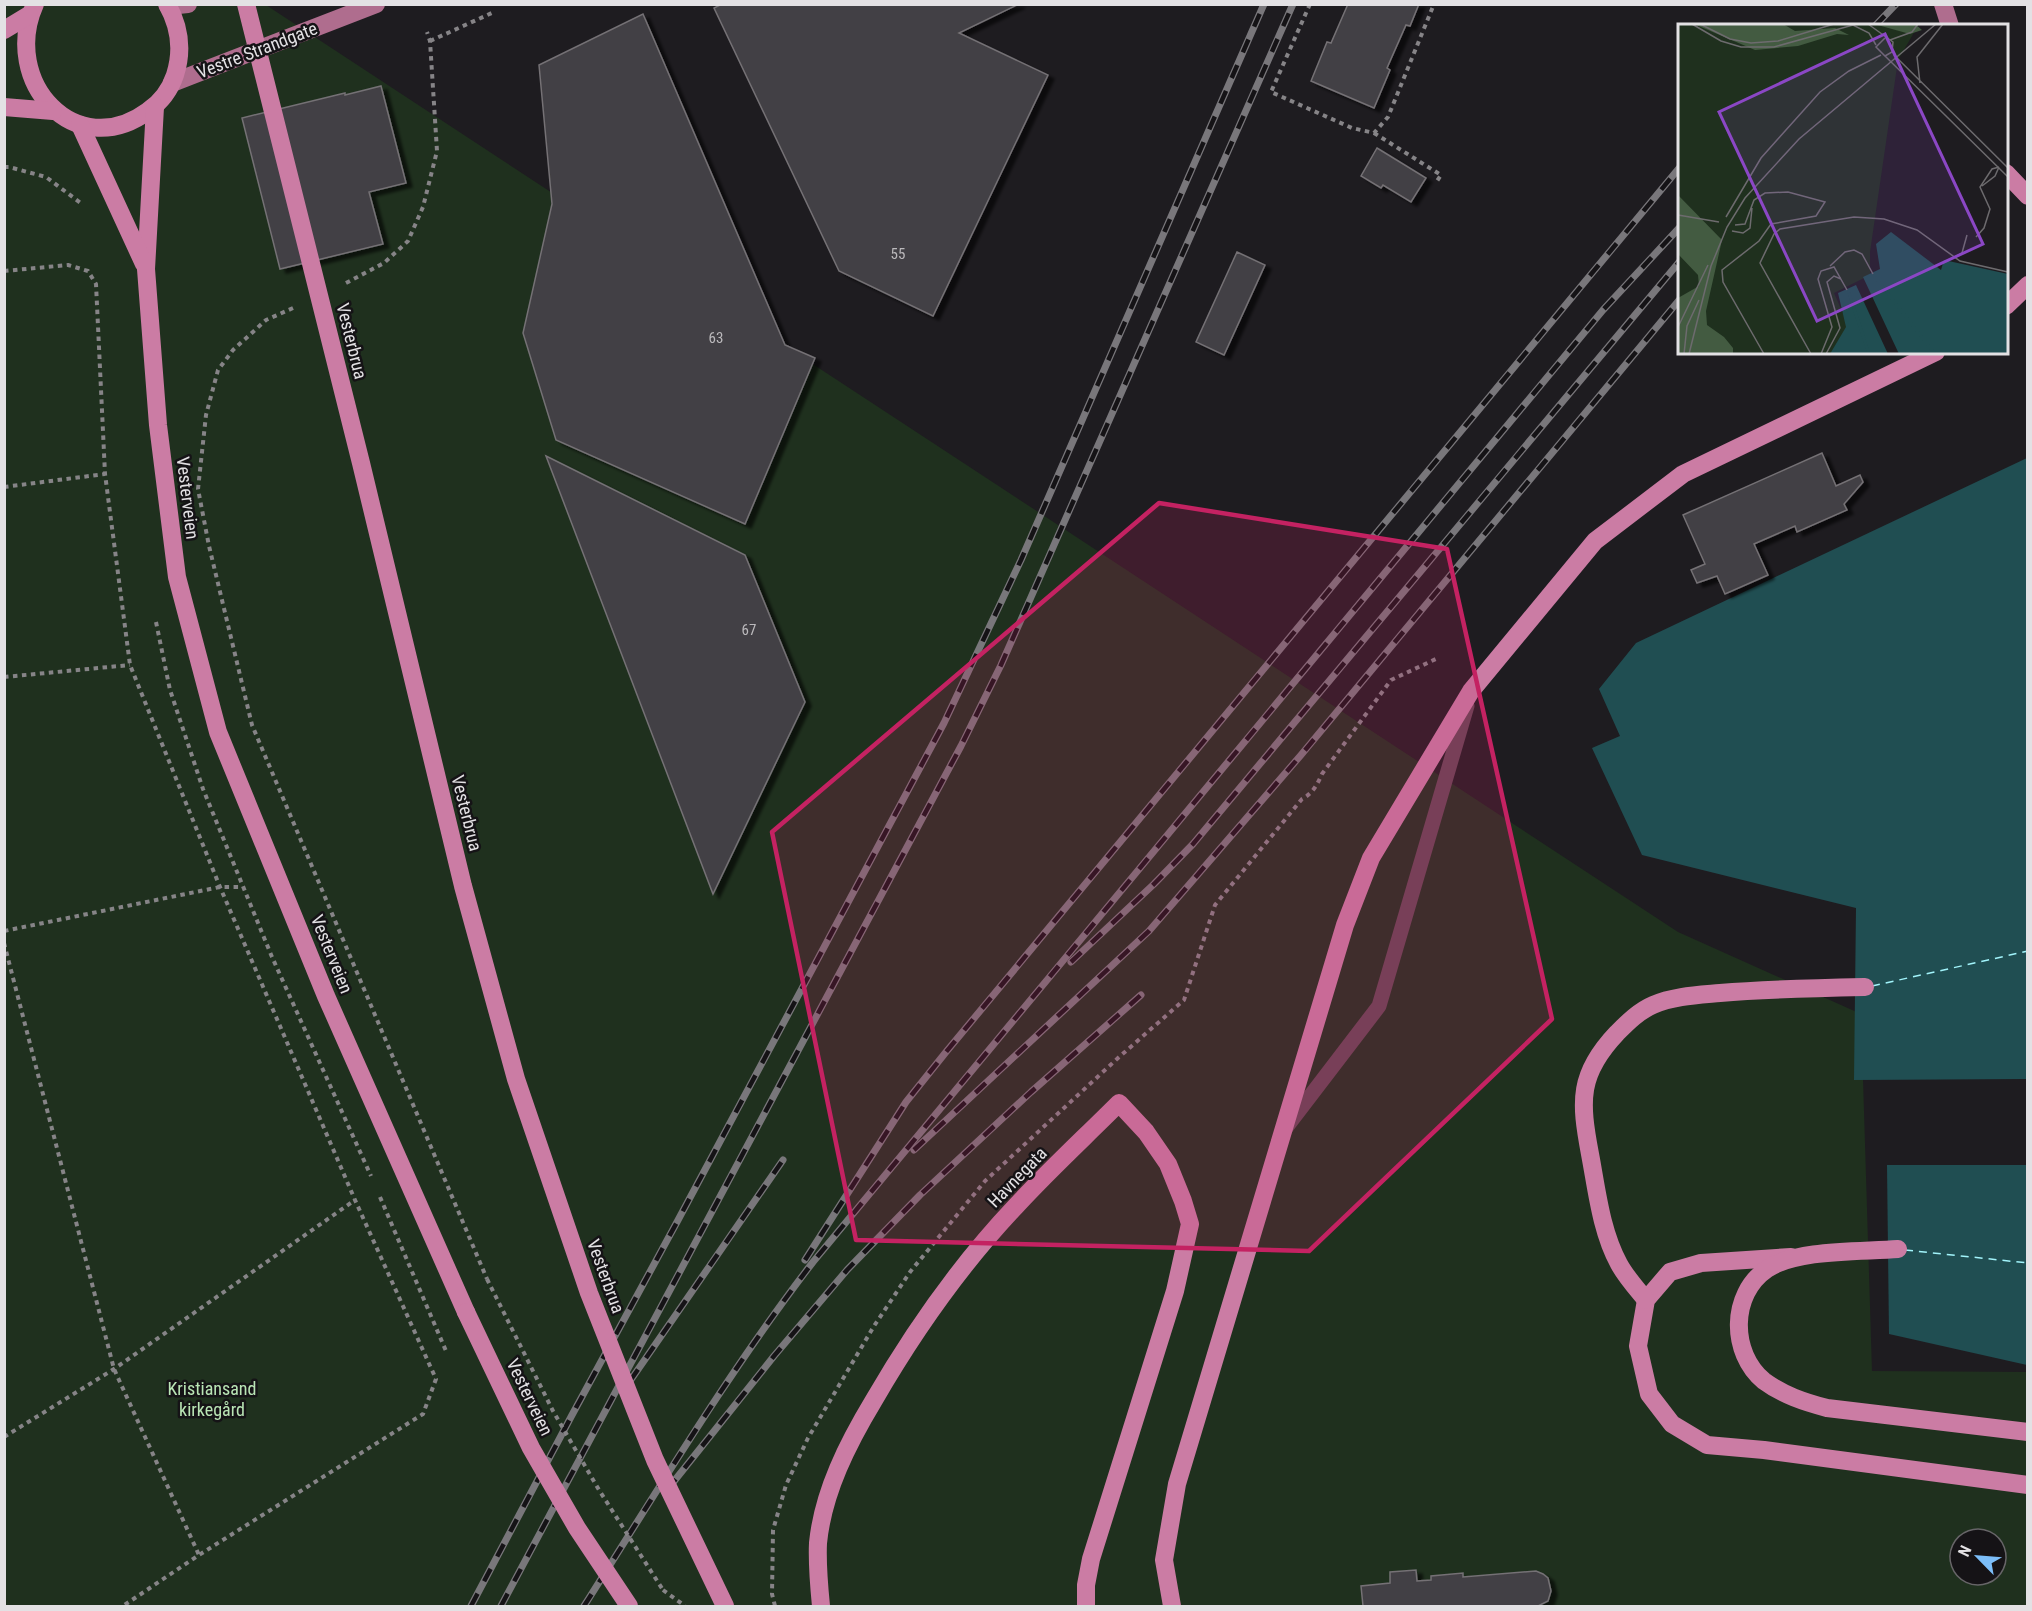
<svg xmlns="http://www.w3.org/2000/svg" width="2032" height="1611" font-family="'Roboto Condensed',sans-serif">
  <defs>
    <filter id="shadow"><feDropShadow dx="6" dy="4" stdDeviation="1.5" flood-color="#0009"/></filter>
  </defs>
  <rect width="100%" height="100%" fill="#1e1c20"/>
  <path fill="#1f301e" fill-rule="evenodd" d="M 5,5 L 266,5 L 1678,932 L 1861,1014 L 1872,1371 L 2027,1372 L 2027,1606 L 5,1606 ZM 1960,1539 L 1996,1539 L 1996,1575 L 1960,1575 Z"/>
  <g fill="#204e52">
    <polygon points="2027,458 2027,1079 1854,1080 1856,908 1642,855 1592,748 1620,736 1599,689 1636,643"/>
    <polygon points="1887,1165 2027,1165 2027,1365 1889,1334"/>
  </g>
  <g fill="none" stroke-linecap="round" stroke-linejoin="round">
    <g stroke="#a2f4fb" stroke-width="1.5" stroke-dasharray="8 6" stroke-linecap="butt">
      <polyline points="1872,986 2028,951"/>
      <polyline points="1905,1250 2028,1263"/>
    </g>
  </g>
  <g fill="#434044" stroke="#747175" stroke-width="1.5" filter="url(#shadow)">
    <polygon points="722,4 1019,4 959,33 1048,75 933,316 839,271 714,8"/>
    <polygon points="1348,4 1419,4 1410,26 1406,25 1387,68 1390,70 1374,108 1311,81 1327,42 1331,43"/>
    <polygon points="643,14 785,345 815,358 745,524 556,440 523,333 552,204 539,65"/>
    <polygon points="381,86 406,183 369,192 383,244 280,269 242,118 345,93 345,95"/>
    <polygon points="1377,148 1426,178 1411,202 1383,185 1381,188 1361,176"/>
    <polygon points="1237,252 1265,265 1224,355 1196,342"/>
    <polygon points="1822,453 1836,486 1860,475 1863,482 1844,504 1847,510 1797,532 1795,526 1754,544 1768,575 1725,594 1717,576 1697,583 1691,570 1705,564 1683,515"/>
    <polygon points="546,456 745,555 805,702 713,894"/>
    <polygon points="1416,1570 1417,1581 1431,1580 1431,1576 1463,1573 1463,1577 1536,1571 1543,1574 1548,1578 1551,1591 1548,1601 1538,1606 1363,1606 1361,1586 1390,1583 1390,1572"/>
  </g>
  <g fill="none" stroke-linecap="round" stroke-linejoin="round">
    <g stroke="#868487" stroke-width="4" stroke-dasharray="4.5 4.5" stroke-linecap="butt">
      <polyline points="1310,4 1271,92 1352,128 1374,133 1388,117 1434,4"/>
      <polyline points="430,41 494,12"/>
      <polyline points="1374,133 1441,175 1435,184"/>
      <polyline points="4,167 9,167 46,177 82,204"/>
      <polyline points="4,271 68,265 88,271 96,284 105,474 130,665 220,887 355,1200 436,1379 423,1414 199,1555 123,1606"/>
      <polyline points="346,283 384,263 408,241 423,207 437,151 430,41 427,32"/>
      <polyline points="293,308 266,320 233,350 218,370 206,415 198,489 209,546 252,725 487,1279"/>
      <polyline points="4,487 105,474"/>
      <polyline points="156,622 170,690 203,789 272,957 371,1176"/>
      <polyline points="4,677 130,665"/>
      <polyline points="4,931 220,887 242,887"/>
      <polyline points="4,943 114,1369 199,1555"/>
      <polyline points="380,1197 446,1351"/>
      <polyline points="4,1437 114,1369 355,1200"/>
      <polyline points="663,1590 685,1606"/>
      <path d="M 775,1606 L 772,1594 L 773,1530 L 786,1485 L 808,1438 L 874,1326 L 910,1272 L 985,1181 L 1118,1058 L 1184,1000 L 1215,905 L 1302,799 C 1313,793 1317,785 1322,774 L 1391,680 L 1438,658"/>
    </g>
    <polyline stroke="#664655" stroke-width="15" points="1285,1129 1379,1006 1467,706"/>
    <g stroke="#af6d8e" stroke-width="18">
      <polyline points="1943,4 1950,26"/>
      <polyline points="168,6 188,4"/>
      <polyline points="172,83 376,4"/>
    </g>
    <g stroke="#cb7ca4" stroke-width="18">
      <path d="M 35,4 C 0,82 76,164 148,111 C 161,102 170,90 175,75 C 183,50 180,27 167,4"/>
      <polyline points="4,30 29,15"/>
      <polyline points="4,107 53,111"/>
      <polyline points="155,107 146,269 158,425 177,577 218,732 326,996 466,1312"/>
      <polyline points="80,125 144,264"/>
      <polyline points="2006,173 2028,196"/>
      <polyline points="2006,306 2028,285"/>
      <polyline points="1791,1257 1701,1263 1670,1272 1646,1300 1638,1346 1649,1394 1672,1424 1707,1445 1764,1450 2028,1485"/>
      <path d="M 1646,1300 C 1637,1289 1626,1277 1619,1264 C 1601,1231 1597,1191 1590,1154 C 1580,1101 1578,1074 1617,1033 C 1628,1022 1639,1011 1653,1005 C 1673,996 1698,995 1720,993 C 1768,989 1817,988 1865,987"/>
      <path d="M 821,1606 C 819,1586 817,1564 818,1543 C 823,1492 848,1443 874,1400 C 914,1331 961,1264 1016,1206 C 1049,1170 1085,1137 1119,1103 L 1146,1132 L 1168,1164 L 1183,1201 L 1190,1224 L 1175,1291 L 1091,1559 L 1086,1585 L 1086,1606"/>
      <polyline points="1172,1606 1164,1560 1177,1484 1345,925 1371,858 1471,691 1595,541 1683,474 1936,352"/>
    </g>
    <defs>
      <g id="rail">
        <polyline points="1875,26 1896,4"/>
        <polyline points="1071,962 1154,884 1193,844 1680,261"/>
        <polyline points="914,1150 1149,931 1301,755 1680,299"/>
        <polyline points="805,1260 906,1102 946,1052 1680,167"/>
        <polyline points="630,1381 783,1160"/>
        <polyline points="667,1490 774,1356 847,1270 920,1195 1031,1092 1141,995"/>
        <polyline points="471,1606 572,1415 677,1222 944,723 1021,560 1264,4"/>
        <polyline points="501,1606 961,746 1001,665 1293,4"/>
        <path d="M 584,1606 C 658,1490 729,1371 813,1262 L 1603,310 L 1680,227"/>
      </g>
    </defs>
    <use href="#rail" stroke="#79777b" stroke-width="7"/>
    <use href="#rail" stroke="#151316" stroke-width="4.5" stroke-dasharray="14" stroke-linecap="butt"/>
    <polyline stroke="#868487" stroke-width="4" stroke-dasharray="4.5 4.5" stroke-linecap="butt" points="487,1279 553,1411 599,1490 663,1590"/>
    <g stroke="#cb7ca4" stroke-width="18">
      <polyline points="246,4 361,463 463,886 516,1079 589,1293 655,1460 725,1606"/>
      <path d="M 1898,1249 C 1861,1252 1797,1249 1767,1269 C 1730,1294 1730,1353 1764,1381 C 1783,1395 1804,1402 1827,1408 L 2028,1432"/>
      <polyline points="466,1312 531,1448 577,1528 629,1606"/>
    </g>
  </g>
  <path fill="#c42262" fill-opacity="0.2" stroke="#c42262" stroke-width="4.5" stroke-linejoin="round" d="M 1159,503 L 1447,549 L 1552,1019 L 1309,1251 L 856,1240 L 772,832 Z"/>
  <g text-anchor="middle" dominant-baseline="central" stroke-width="5" stroke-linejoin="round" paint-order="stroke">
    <g font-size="15" fill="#bbb9bc">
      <text x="898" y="254">55</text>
      <text x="716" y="338">63</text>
      <text x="749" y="630">67</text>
    </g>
    <g font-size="18" fill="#e3e1e4" stroke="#151316">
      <text transform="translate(257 50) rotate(-21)">Vestre Strandgate</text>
      <text transform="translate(352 341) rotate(76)">Vesterbrua</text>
      <text transform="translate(188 498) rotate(83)">Vesterveien</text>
      <text transform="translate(467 813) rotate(76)">Vesterbrua</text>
      <text transform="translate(332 954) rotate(68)">Vesterveien</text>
      <text transform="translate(1017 1177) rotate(-46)">Havnegata</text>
      <text transform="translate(606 1276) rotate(70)">Vesterbrua</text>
      <text transform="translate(530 1397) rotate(64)">Vesterveien</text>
    </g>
    <g font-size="18" fill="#b9e5b5" stroke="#151316">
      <text x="212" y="1388">Kristiansand<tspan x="212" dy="21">kirkegård</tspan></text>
    </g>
  </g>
  <g transform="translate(1678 24)">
    <rect width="330" height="330" fill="#1e1c20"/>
    <path d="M 0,0 L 241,0 L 220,36 L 192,228 L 192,251 L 156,269 L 171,303 L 155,330 L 0,330 Z" fill="#1f301e"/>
    <path d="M 16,0 L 105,0 L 117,7 L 157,4 L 171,11 L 159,10 L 120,22 L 77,26 ZM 196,0 L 237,0 L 244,6 L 232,10 ZM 0,171 L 44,216 L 28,287 L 29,301 L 46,313 L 55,324 L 55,330 L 0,330 L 0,274 L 21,262 L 20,251 L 0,230 Z" fill="#435b41"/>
    <path d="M 213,208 L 263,246 L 266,236 L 330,250 L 330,330 L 221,330 L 185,253 L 202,245 L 198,220 ZM 178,261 L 210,330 L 152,330 L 168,303 L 160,269 Z" fill="#204e52"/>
    <path fill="none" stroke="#204e52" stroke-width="3" d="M 197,253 L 257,330M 171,269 L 191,330"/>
    <path fill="none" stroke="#6d6b6e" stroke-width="1.5" d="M 14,0 L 43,17 L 63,23 L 96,23 L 175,1 L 191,9 L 198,21M 22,0 L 52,15 L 73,19 L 100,17 L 156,0M 190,0 L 215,18 L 214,28 L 207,32 L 198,23 L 207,14M 212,16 L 234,8 L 240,0M 216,31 L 330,144M 207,32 L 330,153M 242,59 L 239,33 L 265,0M 304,162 L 317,152 L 321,143M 0,191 L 41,198M 48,193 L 83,134 L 142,68 L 171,47 L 203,31M 57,201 L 67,200 L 76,176 L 87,169 L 110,168 L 147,178 L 138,192 L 93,200 L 81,217 L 44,246 L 45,258 L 86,330M 54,207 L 65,209 L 72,204 L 74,184M 298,213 L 306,204 L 312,185 L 302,163 L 314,145 L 321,143M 277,233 L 284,229 L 289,211M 152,242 L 167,228 L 176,226 L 184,230 L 195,250M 0,303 L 30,241M 6,330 L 9,302 L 21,276M 11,330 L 33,242 L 49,203 L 67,174 L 121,115 L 258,0M 133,330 L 82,239 L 96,210 L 102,205 L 176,193 L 206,195 L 239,206 L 282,237 L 330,248M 143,330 L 154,303 L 140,255 L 143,247 L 156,243 L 169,266M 148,330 L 162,304 L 149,258 L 156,252 L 163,255"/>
    <path fill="#8b47c5" fill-opacity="0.15" stroke="#8b47c5" stroke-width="3" d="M 207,10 L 305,220 L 139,297 L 41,88 Z"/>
    <rect width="330" height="330" fill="none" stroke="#e3e1e4" stroke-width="3"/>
  </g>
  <rect width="2032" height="1611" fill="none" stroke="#e3e1e4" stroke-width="12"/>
  <g transform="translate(1978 1557) rotate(295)"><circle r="28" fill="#151316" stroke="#676568" stroke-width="1.5"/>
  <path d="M0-4.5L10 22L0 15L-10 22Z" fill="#7cbef9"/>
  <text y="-9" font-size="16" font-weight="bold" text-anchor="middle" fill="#e3e1e4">N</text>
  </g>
</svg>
